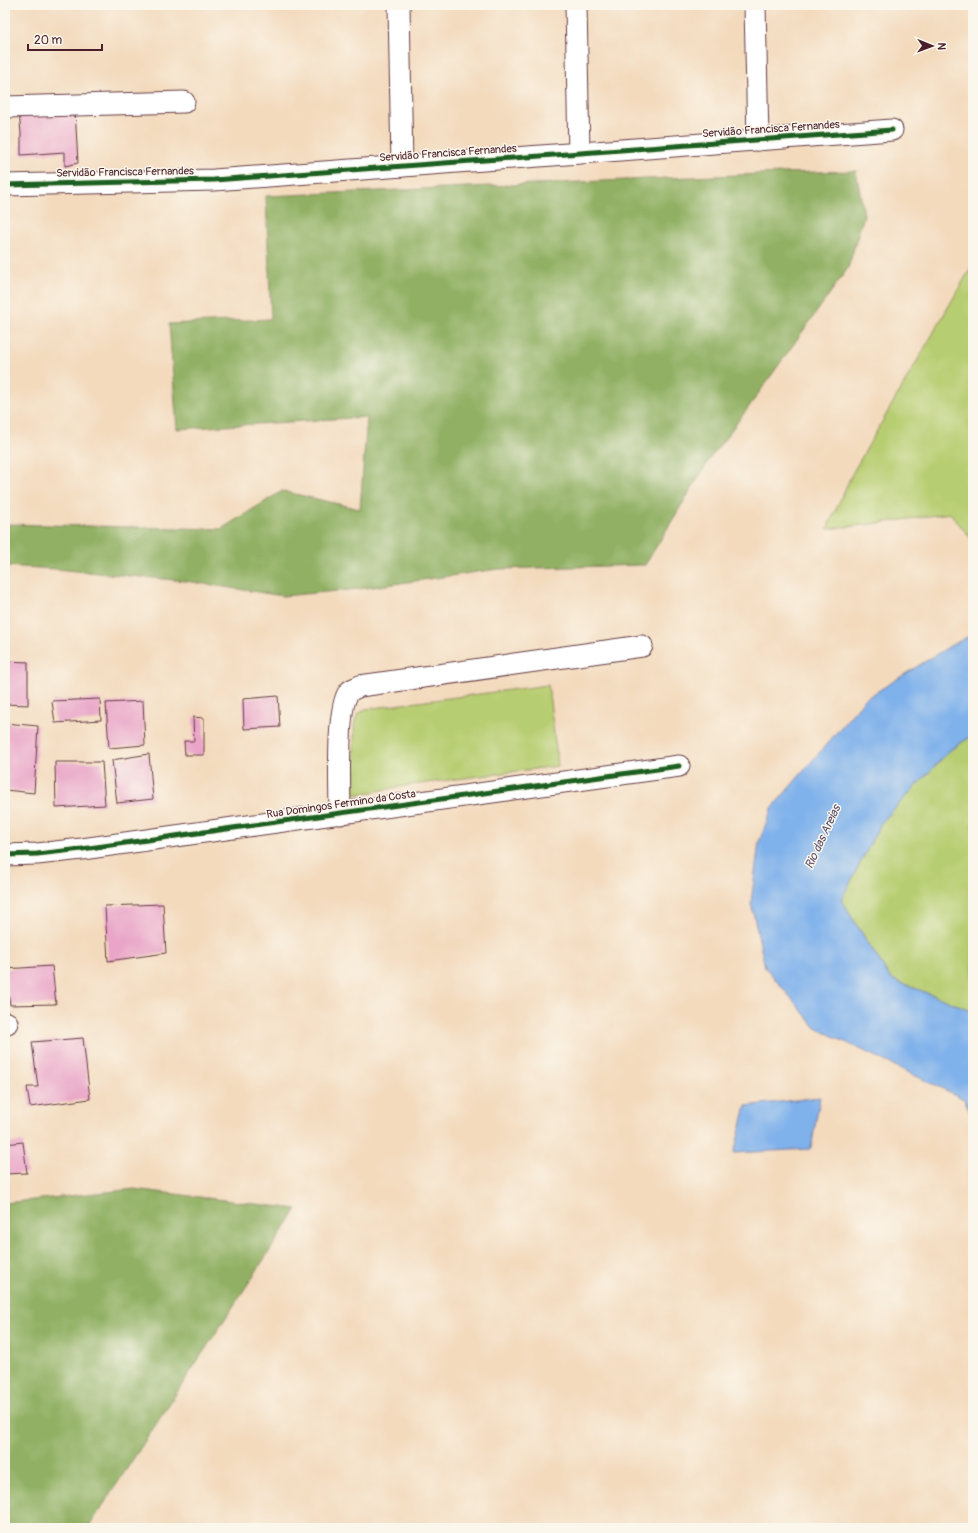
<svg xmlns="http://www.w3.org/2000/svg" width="978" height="1533" font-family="Pangolin,sans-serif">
  <rect width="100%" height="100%" fill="#fbf7ec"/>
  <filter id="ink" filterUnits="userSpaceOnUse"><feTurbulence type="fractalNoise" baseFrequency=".025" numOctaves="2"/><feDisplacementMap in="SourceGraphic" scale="8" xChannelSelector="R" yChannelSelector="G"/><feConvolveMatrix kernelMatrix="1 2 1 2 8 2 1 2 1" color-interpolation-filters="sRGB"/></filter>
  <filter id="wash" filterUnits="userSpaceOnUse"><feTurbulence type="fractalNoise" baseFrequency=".012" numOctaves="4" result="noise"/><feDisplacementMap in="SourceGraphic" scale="16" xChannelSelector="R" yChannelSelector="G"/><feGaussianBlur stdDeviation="0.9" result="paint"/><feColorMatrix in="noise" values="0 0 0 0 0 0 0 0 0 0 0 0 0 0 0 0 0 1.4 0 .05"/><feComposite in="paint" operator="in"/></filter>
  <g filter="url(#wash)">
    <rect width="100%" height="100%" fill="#f3dabd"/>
    <g fill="#b7cd71" stroke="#80764e">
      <polygon points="973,264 973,541 950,513 881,523 827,529 852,474"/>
      <polygon points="548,685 558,766 411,785 354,795 354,725 357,715 365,709"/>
      <polygon points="973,735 973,1011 891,979 841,900 881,823 950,750"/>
    </g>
    <g fill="#91b063" stroke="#6e6847">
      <polygon points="856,171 864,215 848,268 748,408 711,457 645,565 498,569 359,589 283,596 185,581 55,569 5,566 5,524 221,529 282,491 360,509 367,417 177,429 169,324 271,319 266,196 782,173"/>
      <polygon points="134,1189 297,1209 88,1528 5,1528 5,1203"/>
    </g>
    <g fill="#7fb1eb" stroke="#64688b">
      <polygon points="973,634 973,735 950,750 881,823 841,900 891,979 973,1011 973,1114 971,1114 964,1099 816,1028 765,967 751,903 759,842 772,808 865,699 950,646"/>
      <polygon points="820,1097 811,1149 734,1153 746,1106"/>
    </g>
    <g id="blocks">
      <g fill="#e9a4c7">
        <polygon points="75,110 78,163 65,166 65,152 21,155 21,133 19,112"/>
        <polygon points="5,661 28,662 28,705 5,704"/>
        <polygon points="278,696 280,727 244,729 243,699"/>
        <polygon points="100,699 101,720 55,723 52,701"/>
        <polygon points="143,701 145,745 109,748 106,703"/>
        <polygon points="193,717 204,718 204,755 185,755 184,741 194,741"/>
        <polygon points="5,723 38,726 34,793 5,790"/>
        <polygon points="149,754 153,799 117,803 112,760"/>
        <polygon points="55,762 102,762 105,805 56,808"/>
        <polygon points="163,904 166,953 108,961 105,906"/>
        <polygon points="52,966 56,1004 10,1005 5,969"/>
        <polygon points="83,1038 90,1099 30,1107 27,1087 38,1087 32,1042"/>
        <polygon points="23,1142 27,1173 5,1174 5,1144"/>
      </g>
    </g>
  </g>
  <g filter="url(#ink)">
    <use href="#blocks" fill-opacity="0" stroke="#633b41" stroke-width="1"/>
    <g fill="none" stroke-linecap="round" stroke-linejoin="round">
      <defs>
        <g id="street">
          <polyline points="399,5 402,166"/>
          <polyline points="576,5 579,153"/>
          <polyline points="755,5 758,140"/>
          <polyline points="5,107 184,102"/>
          <polyline points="5,185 214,180 892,130"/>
          <path d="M 340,814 C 340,791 336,707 349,692 C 351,689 357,688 360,686 L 642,646"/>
          <polyline points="5,855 37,854 82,849 679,766"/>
          <polyline points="5,1023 7,1023"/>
        </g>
      </defs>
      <use href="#street" stroke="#633b41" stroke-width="23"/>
      <use href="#street" stroke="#fff" stroke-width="21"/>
      <defs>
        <g id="cycleway">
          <polyline points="5,185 214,180 892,130"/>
          <polyline points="5,855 37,854 82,849 679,766"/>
        </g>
      </defs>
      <use href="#cycleway" stroke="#fbf7ec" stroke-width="8"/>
      <use href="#cycleway" stroke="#1b5e20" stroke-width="5"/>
    </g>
  </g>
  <g text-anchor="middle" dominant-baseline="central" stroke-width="3" stroke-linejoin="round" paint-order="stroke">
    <g font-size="11" fill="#4a1f2b" stroke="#fbf7ec">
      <text transform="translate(771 129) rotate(-4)">Servidão Francisca Fernandes</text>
      <text transform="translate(448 153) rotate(-4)">Servidão Francisca Fernandes</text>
      <text transform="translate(125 172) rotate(-1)">Servidão Francisca Fernandes</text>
      <text transform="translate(341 804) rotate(-8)">Rua Domingos Fermino da Costa</text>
    </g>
    <g font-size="12" font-style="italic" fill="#5d526e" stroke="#fbf7ec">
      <text transform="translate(823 837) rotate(-65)">Rio das Areias</text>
    </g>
  </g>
  <rect width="978" height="1533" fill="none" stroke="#fbf7ec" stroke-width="20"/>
  <g transform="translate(932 46) rotate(91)" stroke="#fbf7ec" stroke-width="3" paint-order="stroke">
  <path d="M0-3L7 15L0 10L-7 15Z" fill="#4a1f2b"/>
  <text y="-6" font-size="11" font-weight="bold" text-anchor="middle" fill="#4a1f2b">N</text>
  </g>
  <path d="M28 44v6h74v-6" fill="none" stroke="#4a1f2b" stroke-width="2"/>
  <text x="34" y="44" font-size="12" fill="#4a1f2b" stroke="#fbf7ec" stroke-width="3" paint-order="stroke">20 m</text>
</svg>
